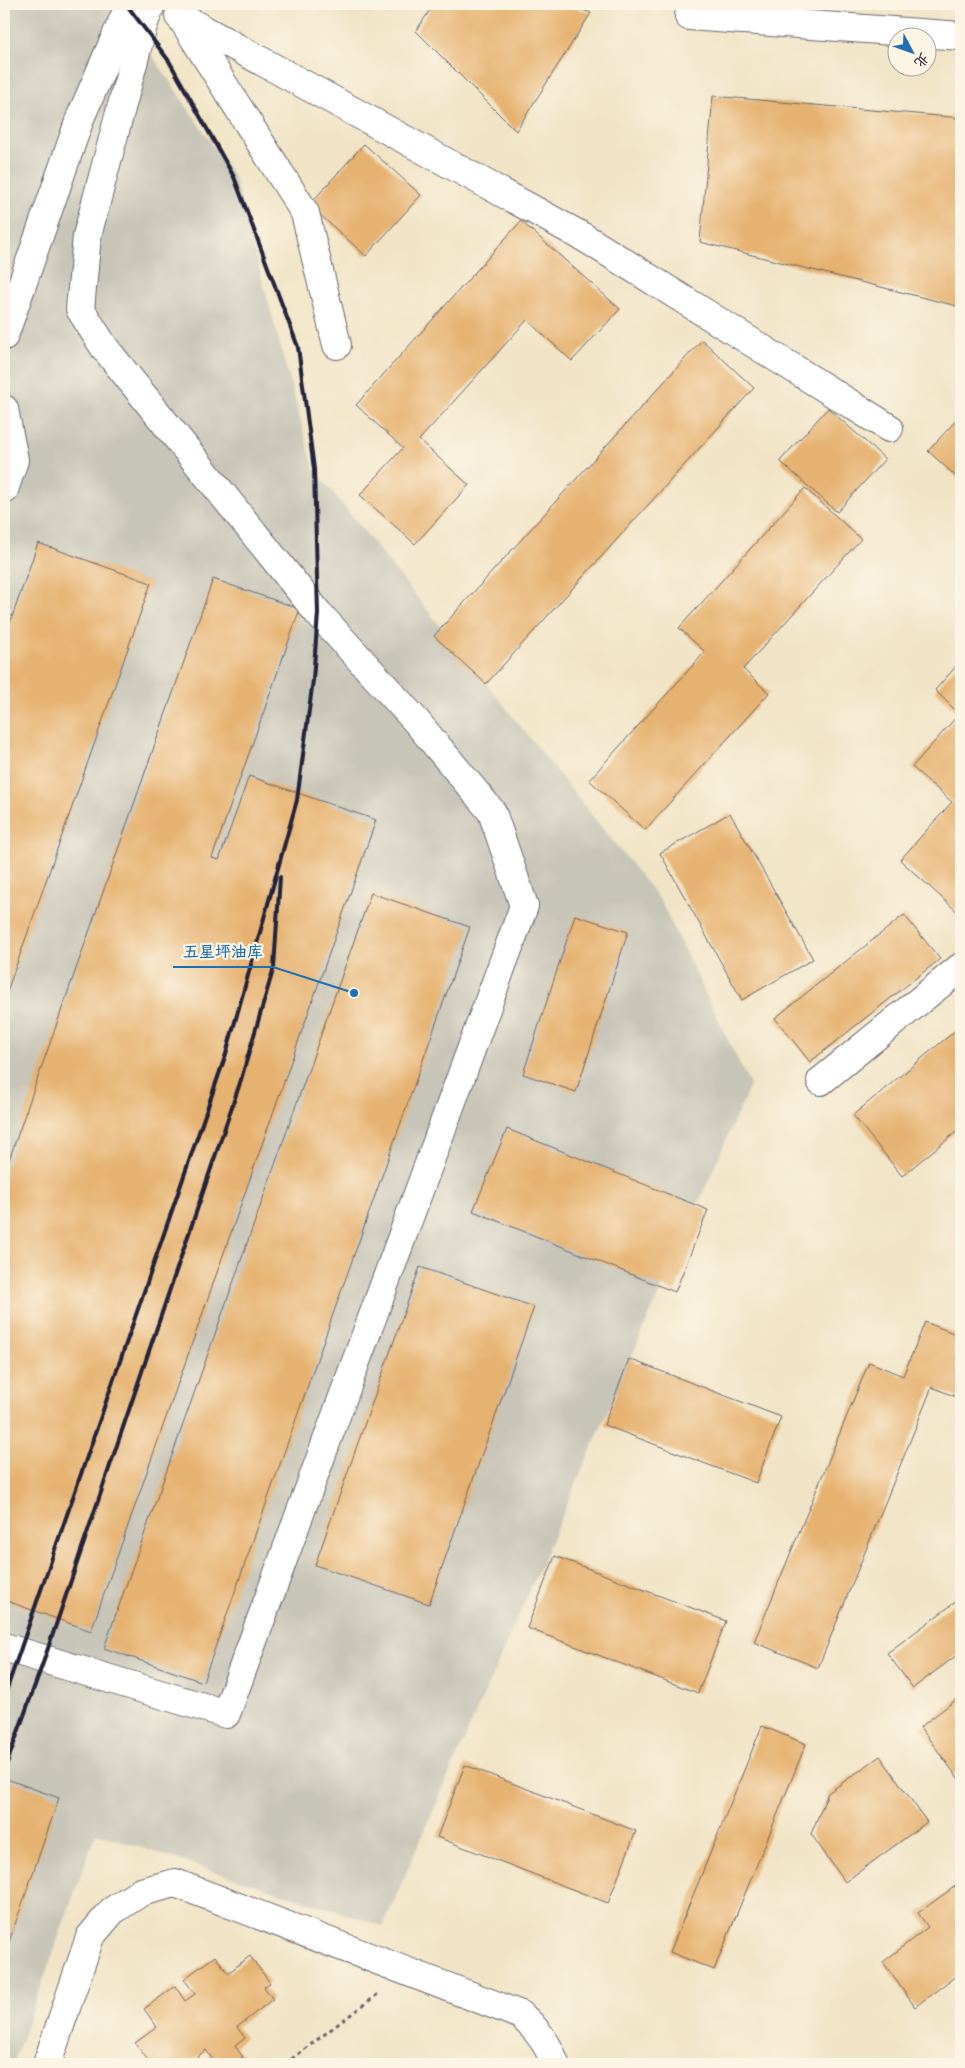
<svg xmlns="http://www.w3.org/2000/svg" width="965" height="2068" font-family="'Playpen Sans','LXGW WenKai TC',sans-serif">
  <rect width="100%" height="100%" fill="#fcf5e5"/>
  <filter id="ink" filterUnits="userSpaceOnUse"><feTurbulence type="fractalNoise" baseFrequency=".02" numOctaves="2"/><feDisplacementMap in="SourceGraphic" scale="10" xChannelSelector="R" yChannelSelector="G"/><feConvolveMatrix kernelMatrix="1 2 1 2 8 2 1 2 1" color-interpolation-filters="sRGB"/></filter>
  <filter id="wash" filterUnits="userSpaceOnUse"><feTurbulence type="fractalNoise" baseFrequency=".0096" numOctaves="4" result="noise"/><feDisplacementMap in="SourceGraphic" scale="20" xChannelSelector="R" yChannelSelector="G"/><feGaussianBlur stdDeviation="1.12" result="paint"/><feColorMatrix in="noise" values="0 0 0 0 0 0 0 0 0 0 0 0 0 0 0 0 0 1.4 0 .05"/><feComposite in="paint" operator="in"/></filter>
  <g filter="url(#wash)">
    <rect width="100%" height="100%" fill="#f1e4c6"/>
    <polygon fill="#c7c5b8" points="4,4 118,4 234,177 314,469 660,900 750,1085 383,1926 96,1833 13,2064 4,2064"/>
    <g id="blocks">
      <g fill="#e6b271">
        <polygon points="434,4 566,4 591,13 516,131 416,31"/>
        <polygon points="713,96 961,118 961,307 700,242"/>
        <polygon points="364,144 421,195 366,256 309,205"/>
        <polygon points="521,221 620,309 572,361 527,320 419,440 469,485 415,544 360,495 403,448 356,405"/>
        <polygon points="702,340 754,388 486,684 434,636"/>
        <polygon points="828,408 885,459 837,512 780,461"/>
        <polygon points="961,415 961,481 928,451"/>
        <polygon points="805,488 861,539 743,669 769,693 645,830 589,780 705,652 679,628"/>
        <polygon points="38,543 151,583 4,1000 4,640"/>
        <polygon points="213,579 300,609 212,858 219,860 249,776 376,820 91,1631 4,1600 4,1174"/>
        <polygon points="961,661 961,915 900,860 952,802 912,767 959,714 935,690"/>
        <polygon points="730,813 813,959 742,1000 660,853"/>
        <polygon points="371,893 470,927 203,1682 104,1648"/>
        <polygon points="575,915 628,932 576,1092 523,1074"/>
        <polygon points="904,915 940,959 810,1062 775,1018"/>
        <polygon points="961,1026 961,1128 902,1176 853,1115"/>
        <polygon points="507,1129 708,1210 675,1292 473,1211"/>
        <polygon points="420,1267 534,1307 429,1604 315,1565"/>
        <polygon points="925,1322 961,1336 961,1399 932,1387 818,1668 754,1642 869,1362 903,1376"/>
        <polygon points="629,1359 781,1417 756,1483 604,1425"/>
        <polygon points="555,1556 726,1621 698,1693 527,1628"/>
        <polygon points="961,1598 961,1652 913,1688 887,1653"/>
        <polygon points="961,1696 961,1782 920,1727"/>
        <polygon points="762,1726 806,1744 714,1970 670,1952"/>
        <polygon points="880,1756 927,1822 845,1882 811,1834 828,1793"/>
        <polygon points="465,1765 636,1831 608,1903 437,1837"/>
        <polygon points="4,1778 59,1798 4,1956"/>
        <polygon points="961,1882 961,1972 915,2007 883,1962 928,1927 918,1913"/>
        <polygon points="215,1956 228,1973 250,1956 270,1983 264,1987 273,1999 237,2027 245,2038 235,2046 243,2057 233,2064 216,2064 206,2050 188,2064 151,2064 135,2043 157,2027 144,2009 175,1986 185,2001 195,1994 184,1979"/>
      </g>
    </g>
  </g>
  <g filter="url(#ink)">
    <use href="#blocks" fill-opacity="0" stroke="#6a666c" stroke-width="1"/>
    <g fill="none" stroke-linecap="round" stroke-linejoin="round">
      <defs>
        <g id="minor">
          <polyline points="179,16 585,238 889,428"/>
          <polyline points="689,16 961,36"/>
          <polyline points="182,19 305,213 337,345"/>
          <polyline points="4,336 81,116 130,4"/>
          <polyline points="4,409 14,460 4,490"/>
          <polyline points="821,1081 961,967"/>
          <polyline points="4,1647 226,1714 524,906 492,812 416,721 318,613 104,347 80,309 87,236 143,26 151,4"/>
          <path d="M 47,2064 L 90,1937 L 112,1911 L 141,1892 L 175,1883 L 521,2015 C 537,2030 548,2043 555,2064"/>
        </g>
      </defs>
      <use href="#minor" stroke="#6a666c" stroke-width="30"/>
      <polyline stroke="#6a666c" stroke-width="3" stroke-dasharray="4 4" stroke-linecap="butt" points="285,2064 378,1994"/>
      <use href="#minor" stroke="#fff" stroke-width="28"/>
      <g stroke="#22223b" stroke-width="4">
        <polyline points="4,1697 226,1054 297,800 313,680 318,613 314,469 298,347 234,177 169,61 126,4"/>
        <polyline points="4,1771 44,1660 240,1083 274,967 280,877"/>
      </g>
    </g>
  </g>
  <path fill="none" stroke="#1f6fb2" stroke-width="2" d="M354 993L273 967H173"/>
  <circle fill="#1f6fb2" stroke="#fcf5e5" stroke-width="2" cx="354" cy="993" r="5"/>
  <g font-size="16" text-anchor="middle" font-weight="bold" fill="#1f6fb2" stroke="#fcf5e5" stroke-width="4.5" stroke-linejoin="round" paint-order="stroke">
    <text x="223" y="957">五星坪油库</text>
  </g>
  <rect width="965" height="2068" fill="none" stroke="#fcf5e5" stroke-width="20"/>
  <g transform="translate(912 52) rotate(131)"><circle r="24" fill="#fcf5e5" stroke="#a5a1a1"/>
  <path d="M0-4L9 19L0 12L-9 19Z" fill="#1f6fb2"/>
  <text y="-8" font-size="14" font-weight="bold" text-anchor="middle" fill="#22223b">北</text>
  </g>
</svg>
